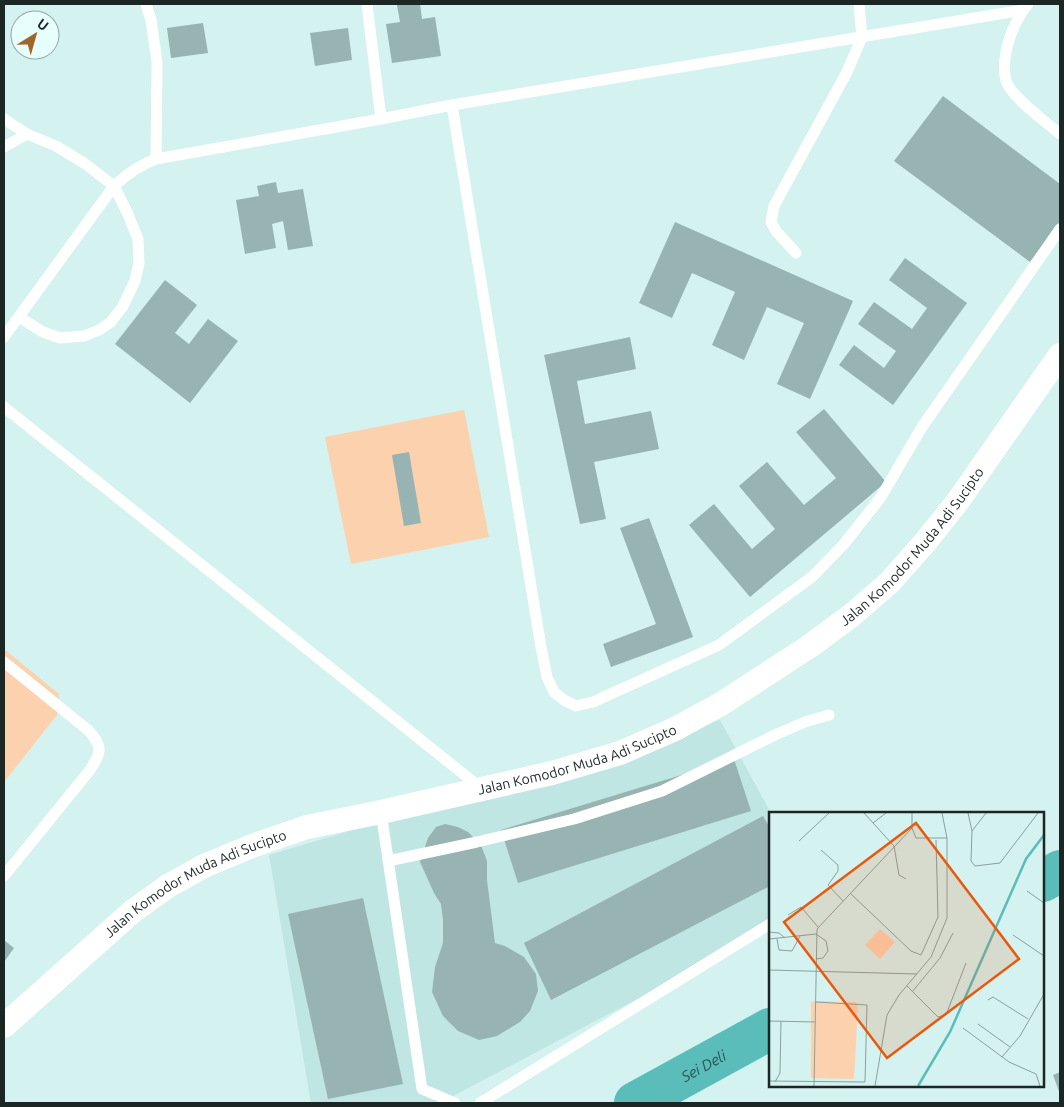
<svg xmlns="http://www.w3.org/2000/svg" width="1064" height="1107" font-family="Ubuntu,sans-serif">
  <rect width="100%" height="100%" fill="#d4f2f0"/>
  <polygon fill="#c0e6e4" points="720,720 771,813 770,929 440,1103 311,1103 269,855"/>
  <g fill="#fcd1ae">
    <polygon points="464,410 489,537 351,564 325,437"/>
    <polygon points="4,649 59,694 57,715 4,782"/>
  </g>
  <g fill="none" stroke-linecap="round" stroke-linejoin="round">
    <g stroke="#5bbdb9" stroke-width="42">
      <polyline points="1043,881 1060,871"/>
      <path id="s1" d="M 635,1103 L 770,1029"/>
    </g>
  </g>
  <g fill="#97b3b2">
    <polygon points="404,4 420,4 422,19 435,17 441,56 392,63 386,24 400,22 397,5"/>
    <polygon points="203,23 208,53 171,58 167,28"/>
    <polygon points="348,28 352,60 315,66 310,33"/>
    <polygon points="943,96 1060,184 1060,222 1030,262 894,161"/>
    <polygon points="276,182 278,193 303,189 313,246 288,250 283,221 272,224 276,248 245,254 236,200 259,196 257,186"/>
    <polygon points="675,222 853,301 810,399 777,384 804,323 767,307 744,360 712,345 735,292 692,273 672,318 639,303"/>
    <polygon points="905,258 967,303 893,405 839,365 854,345 884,368 896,351 858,324 874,302 912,329 927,308 889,280"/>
    <polygon points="165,280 197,305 175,333 189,344 208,319 238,341 190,403 115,344"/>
    <polygon points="630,337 636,369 577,381 585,424 651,411 659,449 594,462 606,519 580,524 544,355"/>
    <polygon points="824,409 886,482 750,597 689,525 714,504 752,549 775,529 739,486 767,462 804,505 836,478 796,432"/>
    <polygon points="409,452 421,523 404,526 392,455"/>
    <polygon points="649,518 693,637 611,667 603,644 656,624 620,528"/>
    <polygon points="734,759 751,811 518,883 501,830"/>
    <polygon points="763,816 770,828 770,886 551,1000 524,943"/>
    <polygon points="445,824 458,827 468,832 481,845 487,861 487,880 495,943 505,946 524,957 536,974 538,991 530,1011 520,1022 497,1036 479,1040 458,1031 443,1016 432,992 435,967 443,943 443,920 441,904 434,893 420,862 428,838 436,827"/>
    <polygon points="363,898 403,1084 328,1099 288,914"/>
    <polygon points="4,940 14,948 4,962"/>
    <polygon points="1060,1072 1060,1094 1053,1075"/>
  </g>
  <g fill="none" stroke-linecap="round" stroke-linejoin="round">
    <g stroke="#fff" stroke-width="11">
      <polyline points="146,4 151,20 157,62 156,159"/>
      <polyline points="367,4 381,119"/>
      <path d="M 1028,4 C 1013,22 1002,52 1005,76 C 1005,76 1006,83 1007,83 C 1013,98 1047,123 1060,134"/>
      <polyline points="452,105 541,647 547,677 554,692 564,700 576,706 593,702 719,645 812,577 844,544 881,497 922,427 1060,229"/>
      <polyline points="4,119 27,134 56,146 84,163 114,186 127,212 138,239 139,263 135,281 123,306 111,322 99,330 84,336 60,338 43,332 19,317"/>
      <polyline points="4,147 27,134"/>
      <polyline points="796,253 776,231 771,222 774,206 847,72 862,37 859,4"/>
      <path d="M 4,337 L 114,186 C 127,174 139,165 156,159 L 381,119 L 452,105 L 1023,10"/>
      <polyline points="4,407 481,788"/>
      <path d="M 4,662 L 88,730 C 103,747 102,751 90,770 L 4,876"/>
      <polyline points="381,812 422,1089 455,1103"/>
      <polyline points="388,861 477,842 574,819 662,791 777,734 805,722 829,715"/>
      <polyline points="480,1103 770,924"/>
    </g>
    <path stroke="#fff" stroke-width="24" id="s2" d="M 4,1026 L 133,911 L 168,886 L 204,866 L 252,846 L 307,827 L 381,812 L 552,773 L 620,753 L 675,729 L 721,704 L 810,646 L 852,615 L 889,583 L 927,540 L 958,501 L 1060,355"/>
  </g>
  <g text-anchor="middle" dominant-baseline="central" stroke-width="4.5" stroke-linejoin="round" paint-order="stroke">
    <g font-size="14" fill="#1b2625" stroke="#e6fefc">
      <text stroke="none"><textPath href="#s2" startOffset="1051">Jalan Komodor Muda Adi Sucipto</textPath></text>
      <text stroke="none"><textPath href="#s2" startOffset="646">Jalan Komodor Muda Adi Sucipto</textPath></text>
      <text stroke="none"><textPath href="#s2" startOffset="241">Jalan Komodor Muda Adi Sucipto</textPath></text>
    </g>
    <g font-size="15" font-style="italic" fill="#285453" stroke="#e6fefc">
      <text stroke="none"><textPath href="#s1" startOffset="78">Sei Deli</textPath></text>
    </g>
  </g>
  <g transform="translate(769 812)">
    <rect width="275" height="275" fill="#d4f2f0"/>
    <path d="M 111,117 L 126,130 L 111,147 L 96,133 ZM 49,189 L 87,190 L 89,192 L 85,267 L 42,266 L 42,190 Z" fill="#fcd1ae"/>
    <path fill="none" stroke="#5bbdb9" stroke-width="2.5" d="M 149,274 L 181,220 L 257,47 L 275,23"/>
    <path fill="none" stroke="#8aa09f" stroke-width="1" d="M 95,1 L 125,34 L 130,63 L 137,67M 143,1 L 143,16 L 147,26 L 178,26M 199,1 L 203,19 L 202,49 L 206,54 L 231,51 L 269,1M 104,11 L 117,1M 203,19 L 217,1M 30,29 L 60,1M 52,38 L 69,53 L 69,59 L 59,73 L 74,89M 258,79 L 275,91M 81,81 L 142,139 L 152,143 L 169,105 L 167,28M 19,103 L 32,95 L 49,115M 0,120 L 10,121 L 16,126M 244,123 L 275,144M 0,127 L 47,122 L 57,129 L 59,139 L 54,146 L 47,147M 8,127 L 10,138 L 23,139 L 31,124M 0,158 L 148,162M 138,174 L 169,205 L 177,203 L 197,151M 143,180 L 171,146 L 184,121M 219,188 L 224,185 L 259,207M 0,209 L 46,210M 209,212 L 241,235M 194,216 L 240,250 L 267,262 L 271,274M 233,245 L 251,224 L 275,182M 0,269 L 96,270 L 98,193 L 47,190M 6,270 L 11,261 L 12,209M 45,274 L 48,117 L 143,16M 106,274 L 118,203 L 130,183 L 162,145 L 178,106 L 178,26 L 173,1"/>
    <path fill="#e8590c" fill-opacity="0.15" stroke="#e8590c" stroke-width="2.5" d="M 147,11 L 250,147 L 118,246 L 15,110 Z"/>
    <rect width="275" height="275" fill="none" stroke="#1b2625" stroke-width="2.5"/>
  </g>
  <rect width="1064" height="1107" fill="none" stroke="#1b2625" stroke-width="10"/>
  <g transform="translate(35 35) rotate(37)"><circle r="24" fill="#e6fefc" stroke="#95a8a6"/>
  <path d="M0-4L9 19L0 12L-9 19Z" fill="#a2642a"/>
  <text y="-8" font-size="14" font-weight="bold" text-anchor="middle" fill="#1b2625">U</text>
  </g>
</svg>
